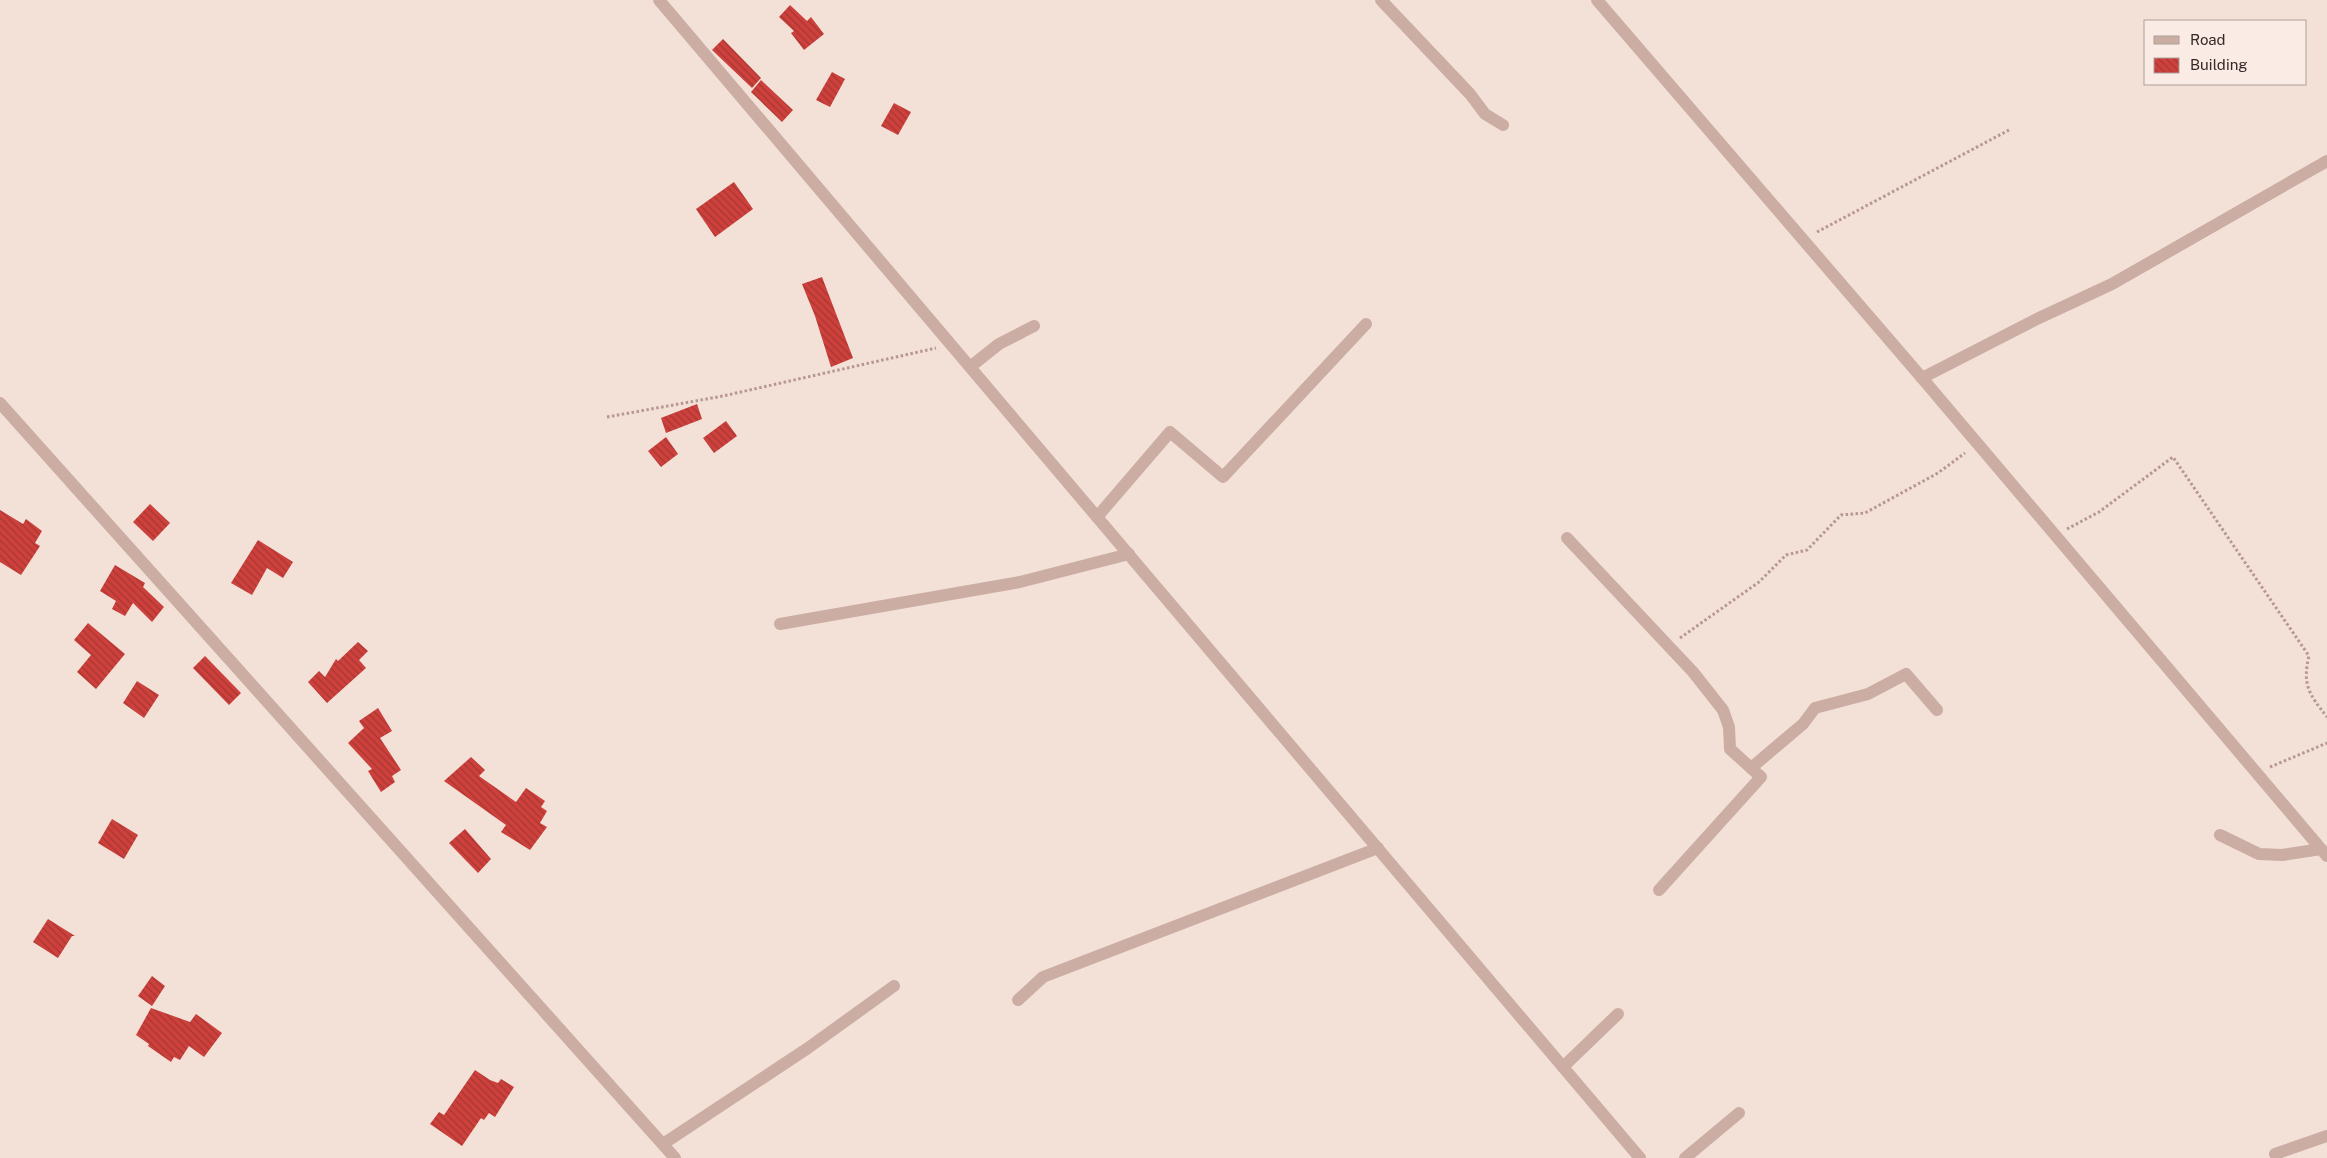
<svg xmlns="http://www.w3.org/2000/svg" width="2327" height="1158" font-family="'Public Sans',sans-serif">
  <defs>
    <pattern id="building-back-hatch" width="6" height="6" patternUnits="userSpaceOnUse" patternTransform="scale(1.25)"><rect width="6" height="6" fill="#cd403c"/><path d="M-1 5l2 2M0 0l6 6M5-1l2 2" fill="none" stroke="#a73632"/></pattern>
  </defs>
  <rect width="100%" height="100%" fill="#f3e1d8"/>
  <g fill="url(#building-back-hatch)">
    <polygon points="790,5 807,21 811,17 824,34 804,50 791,33 794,31 779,17"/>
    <polygon points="723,39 761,78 752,88 712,50"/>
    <polygon points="832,72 845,79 830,107 816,100"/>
    <polygon points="761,80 793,110 782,122 751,92"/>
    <polygon points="894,103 911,112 898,135 881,126"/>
    <polygon points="734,182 753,209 715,237 696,209"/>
    <polygon points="822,277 853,358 831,367 815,316 802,284"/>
    <polygon points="697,404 702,419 666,433 661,418"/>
    <polygon points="726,421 737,436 714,453 703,438"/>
    <polygon points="666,437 678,454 661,467 648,451"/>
    <polygon points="150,504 170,523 153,541 133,522"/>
    <polygon points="0,510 23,524 26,519 42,531 35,543 40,546 21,575 0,562"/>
    <polygon points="258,540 293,562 283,578 267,568 252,595 231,583"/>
    <polygon points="115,565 145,583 143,587 164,607 152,622 133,603 125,616 112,609 116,601 100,591"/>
    <polygon points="88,623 125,654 96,689 77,672 91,655 74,640"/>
    <polygon points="358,642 368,651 359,660 366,668 327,703 308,682 319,671 325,677 336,659 338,661"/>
    <polygon points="205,656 241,693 229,705 193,668"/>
    <polygon points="137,681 159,695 144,718 123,703"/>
    <polygon points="378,708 392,731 380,738 401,770 392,776 395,782 381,792 368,771 372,769 348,743 364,728 359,721"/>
    <polygon points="471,757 485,770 479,776 516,802 526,788 545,801 541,807 547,811 540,823 547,827 530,850 501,832 506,825 444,781"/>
    <polygon points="112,819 138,835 124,859 98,843"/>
    <polygon points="465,829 491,859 478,873 449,843"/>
    <polygon points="48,919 75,936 72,936 58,958 33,942"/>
    <polygon points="152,976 165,986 152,1006 138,996"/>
    <polygon points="151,1008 190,1022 196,1014 222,1033 204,1057 189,1046 180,1060 174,1057 171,1062 148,1046 149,1044 136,1035"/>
    <polygon points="475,1070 490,1080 498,1083 501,1079 514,1087 495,1117 489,1113 484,1120 481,1118 462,1146 430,1124 439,1112 444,1115"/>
  </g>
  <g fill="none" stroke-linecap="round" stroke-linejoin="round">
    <g stroke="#b7978e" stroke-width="3" stroke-dasharray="2.5 2.5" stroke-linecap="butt">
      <polyline points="1817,232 2009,130"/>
      <polyline points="607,417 723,396 936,348"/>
      <path d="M 2067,529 L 2099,512 L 2173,457 L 2309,656 C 2302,685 2309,694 2327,717"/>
      <polyline points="1680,638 1759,582 1786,555 1807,550 1841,515 1865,513 1938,473 1965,453"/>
      <polyline points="2270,767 2327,743"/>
    </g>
    <g stroke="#cbada4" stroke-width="12">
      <polyline points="659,0 1640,1158"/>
      <polyline points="1381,0 1470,94 1485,114 1503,125"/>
      <polyline points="1597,0 1922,378 2327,856"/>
      <polyline points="970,367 999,344 1034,326"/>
      <polyline points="1922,378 2039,318 2112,284 2327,161"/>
      <polyline points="0,403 675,1158"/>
      <polyline points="1097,517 1170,432 1223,477 1366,324"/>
      <polyline points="1567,538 1693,672 1723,710 1729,727 1730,749 1761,777 1659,890"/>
      <polyline points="780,624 1020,582 1129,554"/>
      <polyline points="1751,768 1803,724 1815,708 1868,694 1906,674 1937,710"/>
      <polyline points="2220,835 2259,854 2282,855 2321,849"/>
      <polyline points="1018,1000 1043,977 1378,848"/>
      <polyline points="1563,1067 1618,1014"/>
      <polyline points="663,1144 808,1048 894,986"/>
      <polyline points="2275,1154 2327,1136"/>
      <polyline points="1685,1158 1739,1113"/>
    </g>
  </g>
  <rect x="2144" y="20" width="162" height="65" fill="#faece5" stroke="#ac9e99"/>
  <rect x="2154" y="36" width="25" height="8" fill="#cbada4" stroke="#ac9e99"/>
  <text x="2190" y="45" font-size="15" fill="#362826">Road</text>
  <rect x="2154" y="58" width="25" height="15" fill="url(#building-back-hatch)" stroke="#ac9e99"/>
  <text x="2190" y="70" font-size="15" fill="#362826">Building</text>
</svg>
